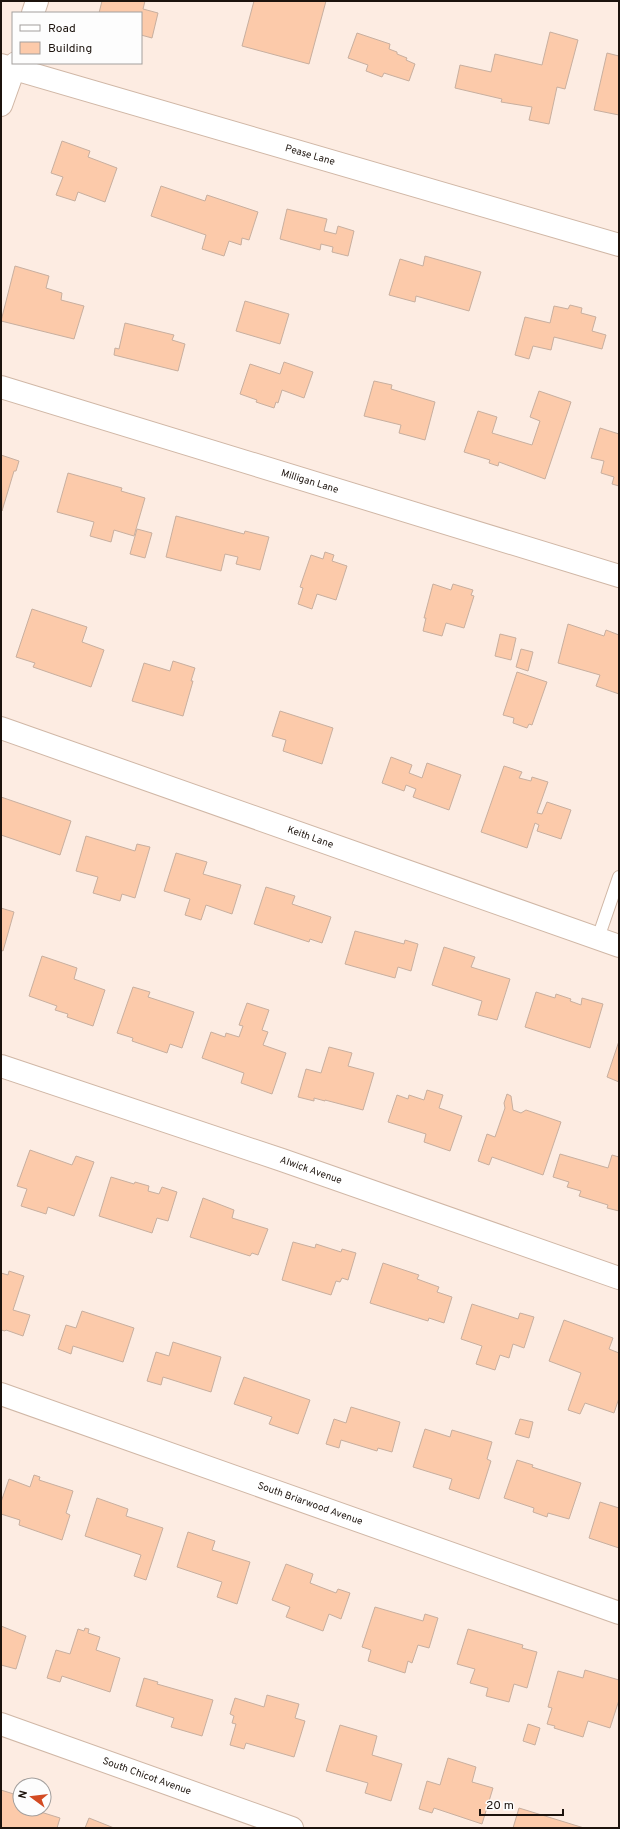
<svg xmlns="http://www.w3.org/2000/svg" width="620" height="1829" font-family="Overpass,sans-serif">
  <rect width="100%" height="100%" fill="#fdece2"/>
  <g fill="#fccaaa" stroke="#c8af9f">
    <polygon points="102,1 145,1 143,9 158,13 152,38 141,35 141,13 99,13"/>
    <polygon points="254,1 326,1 309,64 242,46"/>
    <polygon points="550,32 578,40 565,89 557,87 549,124 529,120 532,107 501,102 502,99 455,88 460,65 491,72 495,54 542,65"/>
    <polygon points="357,33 390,44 389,49 397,52 397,54 407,58 406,60 415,64 409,81 384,73 382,77 366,71 368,65 348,58"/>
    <polygon points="607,53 619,56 619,115 594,110"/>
    <polygon points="62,141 90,151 88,157 117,168 105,202 78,192 75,201 56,195 63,177 51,173"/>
    <polygon points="161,186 205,201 207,195 258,212 249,240 242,238 241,245 229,241 224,256 202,249 206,235 151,216"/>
    <polygon points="287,209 327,219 324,231 336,234 338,226 354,231 348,256 332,252 333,247 321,244 320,250 280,239"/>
    <polygon points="425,256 481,272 469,311 416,296 415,302 389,295 400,259 423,266"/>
    <polygon points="15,266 49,276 46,288 62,293 61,300 84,306 74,339 1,321"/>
    <polygon points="245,301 289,314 280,344 236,331"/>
    <polygon points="570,305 582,308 581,313 596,317 592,331 606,335 602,349 554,337 551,350 533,346 529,359 515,355 525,317 550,323 554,306 568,309"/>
    <polygon points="125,323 174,335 172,340 185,344 178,371 114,355 115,348 119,349"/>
    <polygon points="284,362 313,372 304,398 282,390 278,403 276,402 274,408 256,402 257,400 240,394 250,364 280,374"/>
    <polygon points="374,381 392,385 391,389 435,402 425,440 399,433 401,425 364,416"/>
    <polygon points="539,391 571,402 545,479 499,462 498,466 489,463 490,460 464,452 478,411 497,417 492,433 532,445 540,421 530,417"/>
    <polygon points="600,428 619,434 619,486 612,484 614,477 601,473 604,461 591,458"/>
    <polygon points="1,455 19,461 16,471 14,471 2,511"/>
    <polygon points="68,473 122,488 121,491 145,498 134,536 114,530 111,542 90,536 94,522 57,512"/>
    <polygon points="176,516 244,534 245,531 269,537 260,570 236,564 238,557 225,554 221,571 166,557"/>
    <polygon points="137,529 152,533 145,558 130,554"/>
    <polygon points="325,552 334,555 332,561 347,566 336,600 317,594 312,609 298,604 303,588 300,587 311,555 323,559"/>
    <polygon points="433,584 451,590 453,584 473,590 471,595 474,596 464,628 446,623 442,636 423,631 426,618 424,618"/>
    <polygon points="32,609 87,627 82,642 104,650 91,687 33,667 35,663 16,657"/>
    <polygon points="568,624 604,636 606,630 619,635 619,694 596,686 600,675 558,663"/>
    <polygon points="500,634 516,638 511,660 495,656"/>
    <polygon points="521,649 533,652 528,671 516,667"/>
    <polygon points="173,661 195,668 191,681 193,681 183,716 132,701 144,663 170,671"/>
    <polygon points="517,672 547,682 532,725 529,724 527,728 513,723 514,718 503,715"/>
    <polygon points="280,711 333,728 322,764 283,751 286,740 272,736"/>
    <polygon points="391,757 412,765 409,773 422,778 427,763 461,775 449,810 413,797 416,789 406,785 404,791 382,783"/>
    <polygon points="504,766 522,772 519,778 531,781 532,777 548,782 537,813 542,814 547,802 571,810 561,839 537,831 539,825 535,823 527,848 481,832"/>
    <polygon points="1,797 71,821 60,855 1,835"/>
    <polygon points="86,836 135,851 137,844 150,847 135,898 122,894 120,901 93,893 98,877 76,871"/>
    <polygon points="176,853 207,862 203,874 241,885 232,914 206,905 201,920 185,915 190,899 164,891"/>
    <polygon points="266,887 295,896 292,904 331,917 322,943 310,939 309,942 254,924"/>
    <polygon points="1,908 14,912 3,951 1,950"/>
    <polygon points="355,931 404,944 405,940 418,944 411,971 398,967 395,978 345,964"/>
    <polygon points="444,947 475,957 471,967 510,979 497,1020 478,1015 482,1001 432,985"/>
    <polygon points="42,956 77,968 74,979 105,990 93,1026 67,1017 68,1014 55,1010 57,1006 29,996"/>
    <polygon points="133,987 150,992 148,997 194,1012 182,1048 170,1044 167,1053 132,1041 133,1038 117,1033"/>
    <polygon points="536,992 555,998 556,994 571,999 570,1001 581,1005 582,998 603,1004 590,1048 525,1027"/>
    <polygon points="247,1003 269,1010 262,1030 268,1032 263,1045 286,1053 272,1094 241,1083 244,1073 202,1058 211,1032 225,1037 226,1033 239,1037 243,1026 239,1025"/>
    <polygon points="619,1041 619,1082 607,1077"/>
    <polygon points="329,1047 352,1053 348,1066 374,1073 363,1110 325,1100 325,1101 314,1098 314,1101 298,1097 306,1069 321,1073"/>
    <polygon points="427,1090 443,1095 439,1108 462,1116 450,1151 424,1142 426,1134 388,1122 397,1095 408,1099 409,1095 424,1100"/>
    <polygon points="507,1094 511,1096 513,1110 521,1113 526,1110 561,1122 543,1175 492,1157 489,1165 478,1161 487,1134 495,1137 505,1108 504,1103"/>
    <polygon points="30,1150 72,1165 76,1156 94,1162 74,1216 48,1207 46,1214 21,1206 27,1189 17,1186"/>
    <polygon points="560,1154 608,1168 612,1155 619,1157 619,1211 607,1208 608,1205 579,1196 581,1191 567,1187 569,1182 553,1177"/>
    <polygon points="111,1177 134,1184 135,1182 149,1186 148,1191 159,1194 162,1187 177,1192 168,1221 157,1218 152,1233 99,1216"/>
    <polygon points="203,1198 234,1210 232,1218 268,1229 258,1255 252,1253 250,1256 190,1237"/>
    <polygon points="293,1242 315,1248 316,1244 341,1252 342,1249 356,1253 348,1280 342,1278 340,1282 336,1281 331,1295 282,1280"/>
    <polygon points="383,1263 419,1275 417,1279 439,1287 437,1292 452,1297 444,1323 429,1318 428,1321 370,1303"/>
    <polygon points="9,1271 24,1276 13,1310 30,1315 23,1336 6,1330 5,1331 1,1330 1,1273 8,1275"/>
    <polygon points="472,1304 518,1319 520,1313 534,1317 524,1348 513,1344 509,1358 500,1355 495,1370 476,1364 482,1346 461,1339"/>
    <polygon points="82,1311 134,1328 123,1362 73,1346 71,1354 58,1349 66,1325 76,1328"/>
    <polygon points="564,1320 613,1338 609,1349 619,1353 619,1398 614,1413 585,1403 580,1414 568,1410 581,1373 549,1361"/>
    <polygon points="173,1342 221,1357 211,1392 163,1377 161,1385 147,1381 156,1352 169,1356"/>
    <polygon points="244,1377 310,1400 298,1434 269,1424 272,1417 234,1404"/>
    <polygon points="351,1407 400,1422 392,1452 378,1448 377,1451 341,1440 339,1448 326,1444 334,1419 346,1423"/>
    <polygon points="520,1419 533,1422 529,1438 515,1434"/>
    <polygon points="425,1429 450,1437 452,1430 492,1442 487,1459 491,1461 479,1499 449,1489 452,1479 413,1467"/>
    <polygon points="517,1460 533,1465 532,1467 581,1483 569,1519 548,1513 547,1517 533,1512 534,1508 504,1498"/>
    <polygon points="34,1475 40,1477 39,1480 73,1491 66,1513 70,1515 62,1540 19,1525 20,1520 1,1514 1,1502 9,1479 30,1487"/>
    <polygon points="97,1498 128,1509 126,1516 163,1528 146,1580 134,1576 141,1555 85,1536"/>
    <polygon points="600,1502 619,1508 619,1548 589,1538"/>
    <polygon points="188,1532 215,1541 212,1550 250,1562 237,1604 217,1597 222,1582 177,1567"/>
    <polygon points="286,1564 313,1574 310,1583 336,1593 338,1589 350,1593 341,1619 329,1614 323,1631 286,1617 290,1607 272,1600"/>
    <polygon points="375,1607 423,1621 425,1614 438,1618 429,1648 418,1645 412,1663 408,1661 405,1673 368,1661 371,1650 362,1647"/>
    <polygon points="1,1626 26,1636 16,1669 1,1665"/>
    <polygon points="85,1628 89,1629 88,1633 100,1637 96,1650 120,1658 110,1692 62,1676 60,1682 47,1678 56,1650 70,1654 78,1629 84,1631"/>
    <polygon points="468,1629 523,1645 522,1648 537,1652 527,1688 514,1684 509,1702 486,1696 488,1688 470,1683 475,1669 457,1664"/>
    <polygon points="585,1670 619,1680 619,1700 610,1728 588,1721 583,1737 554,1728 555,1726 547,1724 552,1708 548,1707 558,1671 583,1678"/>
    <polygon points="144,1678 158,1682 157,1684 213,1700 202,1736 171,1727 174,1718 136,1706"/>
    <polygon points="267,1695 299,1704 295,1718 305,1721 294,1757 246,1743 244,1749 230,1745 236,1724 232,1723 234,1716 230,1714 235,1698 264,1707"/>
    <polygon points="528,1724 540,1728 535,1745 523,1741"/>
    <polygon points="340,1725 377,1736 372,1755 402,1764 391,1801 365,1793 368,1783 326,1771"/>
    <polygon points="448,1758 476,1767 472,1782 493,1788 482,1824 434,1808 432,1813 419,1809 427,1781 440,1785"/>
    <polygon points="1,1790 20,1796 20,1809 31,1809 60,1818 57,1828 1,1828"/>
    <polygon points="519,1808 584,1828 513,1828"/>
    <polygon points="89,1818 114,1828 85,1828"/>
  </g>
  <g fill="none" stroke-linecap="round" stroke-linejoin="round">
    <defs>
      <polyline id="lane" points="598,938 619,877"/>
      <g id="street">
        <polyline points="33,13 37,1"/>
        <path id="s1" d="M 1,65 L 619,245"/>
        <polyline points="1,105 16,63"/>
        <path id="s2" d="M 1,387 L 619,576"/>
        <path id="s3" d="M 1,728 L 619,946"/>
        <path id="s4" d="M 1,1066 L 282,1160 L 619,1278"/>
        <path id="s5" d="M 1,1394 L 619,1613"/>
        <path id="s6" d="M 1,1724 L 292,1828"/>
      </g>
    </defs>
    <use href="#lane" stroke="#d0b7a6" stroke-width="14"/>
    <use href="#street" stroke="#d0b7a6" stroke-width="24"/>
    <use href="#lane" stroke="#fff" stroke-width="12"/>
    <use href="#street" stroke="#fff" stroke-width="22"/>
  </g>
  <g text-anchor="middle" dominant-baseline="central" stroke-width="3.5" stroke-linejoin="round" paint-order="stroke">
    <g font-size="10" fill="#1c130d" stroke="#fdfdfd">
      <text stroke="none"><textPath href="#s1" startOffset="322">Pease Lane</textPath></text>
      <text stroke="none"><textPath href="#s2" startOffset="323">Milligan Lane</textPath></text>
      <text stroke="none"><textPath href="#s3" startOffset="328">Keith Lane</textPath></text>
      <text stroke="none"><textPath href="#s4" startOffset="327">Alwick Avenue</textPath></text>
      <text stroke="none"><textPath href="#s5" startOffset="328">South Briarwood Avenue</textPath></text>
      <text stroke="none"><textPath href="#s6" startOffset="155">South Chicot Avenue</textPath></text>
    </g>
  </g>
  <rect width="620" height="1829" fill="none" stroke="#1c130d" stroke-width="4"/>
  <rect x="12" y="12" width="130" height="52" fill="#fdfdfd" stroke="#a39f9d"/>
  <rect x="20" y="25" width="20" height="6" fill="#ffffff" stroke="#a39f9d"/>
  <text x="48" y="32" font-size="12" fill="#1c130d">Road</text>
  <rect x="20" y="42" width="20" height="12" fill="#fccaaa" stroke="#a39f9d"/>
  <text x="48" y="52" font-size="12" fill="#1c130d">Building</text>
  <g transform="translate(32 1797) rotate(285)"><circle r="19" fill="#fdfdfd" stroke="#a39f9d"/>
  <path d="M0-3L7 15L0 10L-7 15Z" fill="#d34b23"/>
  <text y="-6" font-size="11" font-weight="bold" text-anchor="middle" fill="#1c130d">N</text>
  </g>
  <path d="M480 1809v6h83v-6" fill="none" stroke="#1c130d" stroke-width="2"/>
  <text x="486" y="1809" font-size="12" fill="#1c130d" stroke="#fdfdfd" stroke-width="3" paint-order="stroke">20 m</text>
</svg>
